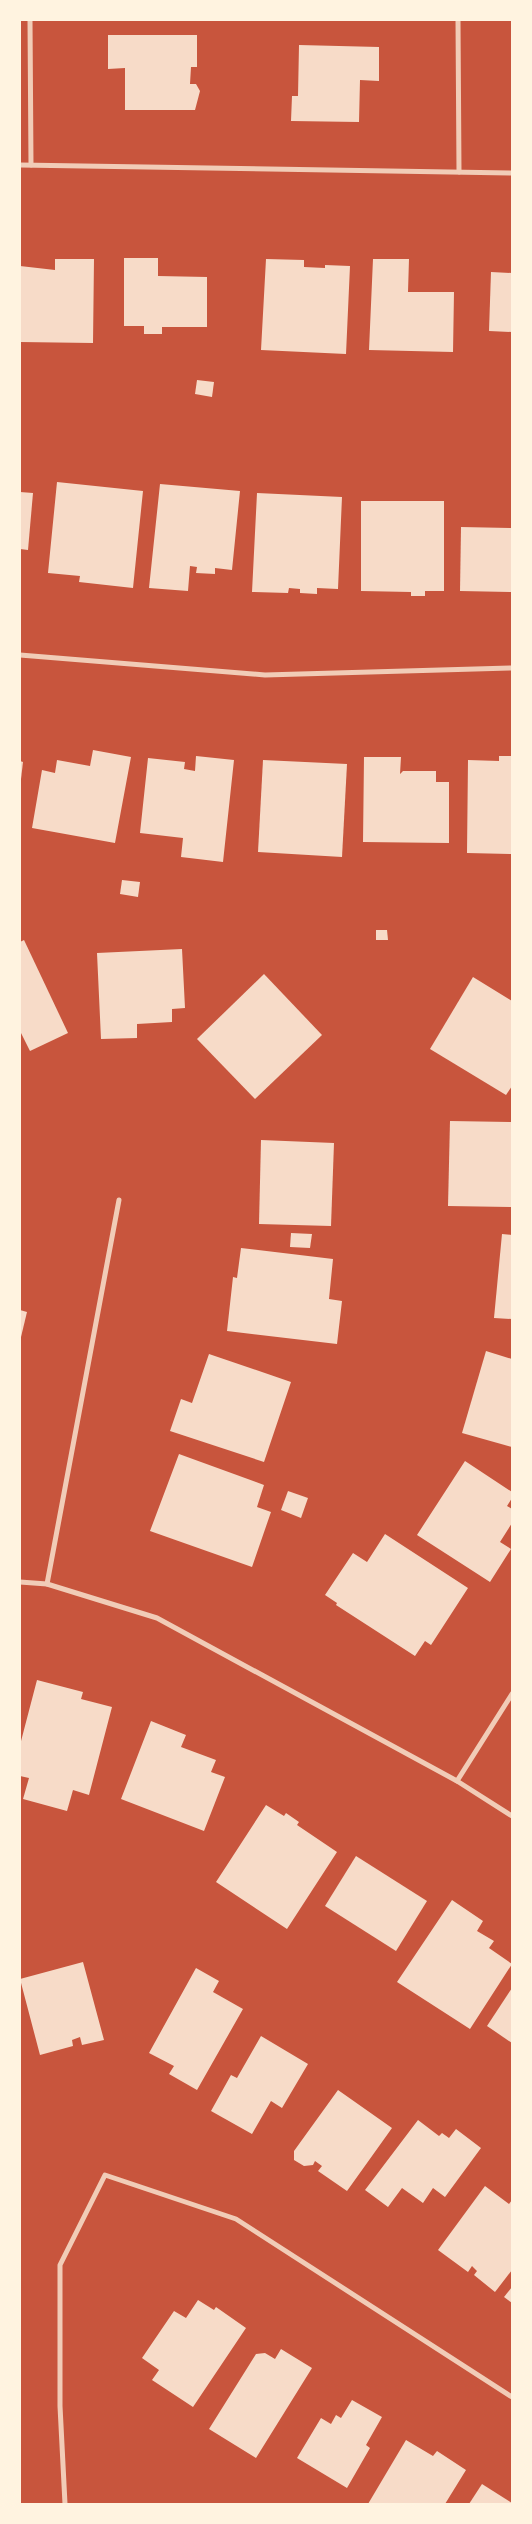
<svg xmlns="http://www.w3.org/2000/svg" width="532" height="2524" font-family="'Nunito Sans',sans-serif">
  <rect width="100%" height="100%" fill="#c8553d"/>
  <g fill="#f7dbc8">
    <polygon points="108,35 197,35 197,67 191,67 190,84 196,84 200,91 195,110 125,110 125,68 108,69"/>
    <polygon points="299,45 379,47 379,81 360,80 359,122 291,121 292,96 298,96"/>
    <polygon points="124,258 158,258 158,276 207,277 207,327 162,327 162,334 144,334 144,326 124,326"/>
    <polygon points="55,259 94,259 93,343 20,342 20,266 55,270"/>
    <polygon points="266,259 304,260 304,267 325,268 325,265 350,266 346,354 261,350"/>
    <polygon points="373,259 409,259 408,292 454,292 453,352 369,350"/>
    <polygon points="491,272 512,273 512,332 489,331"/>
    <polygon points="197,380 214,382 212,397 195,394"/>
    <polygon points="57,482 143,491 133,588 79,582 80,576 48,573"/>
    <polygon points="160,484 240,491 232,570 215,568 215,574 196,573 197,567 190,566 188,591 149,588"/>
    <polygon points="20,492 33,493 28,550 20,549"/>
    <polygon points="257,493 342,497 338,589 317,588 317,594 300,593 300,589 289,588 288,593 252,592"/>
    <polygon points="361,501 444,501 444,591 425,591 425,596 411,596 411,592 361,591"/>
    <polygon points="461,527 512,528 512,592 460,591"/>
    <polygon points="93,750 131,757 115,843 32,828 42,770 55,773 57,760 90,766"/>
    <polygon points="196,756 234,760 223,862 181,857 183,838 140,833 148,758 185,762 184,769 195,771"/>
    <polygon points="499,756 512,756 512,854 467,853 468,760 499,761"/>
    <polygon points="364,757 401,757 400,774 403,771 436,771 436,782 449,782 449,843 363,842"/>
    <polygon points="263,760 347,764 342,857 258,852"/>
    <polygon points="20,761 23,762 21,779 20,779"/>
    <polygon points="122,880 140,882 138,897 120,894"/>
    <polygon points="376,930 387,930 388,940 376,940"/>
    <polygon points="24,940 68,1033 30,1051 20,1031 20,942"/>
    <polygon points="182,949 185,1008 172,1009 172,1022 137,1024 137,1038 101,1039 97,953"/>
    <polygon points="264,974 322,1035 255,1099 197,1039"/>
    <polygon points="473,977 512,1001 512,1086 506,1095 430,1049"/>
    <polygon points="450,1121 512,1122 512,1207 448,1206"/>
    <polygon points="261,1140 334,1143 331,1226 259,1224"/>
    <polygon points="291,1233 312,1234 310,1248 290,1247"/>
    <polygon points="502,1234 512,1235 512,1319 494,1318"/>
    <polygon points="241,1248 333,1259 329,1299 342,1301 337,1344 227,1331 233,1277 237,1278"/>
    <polygon points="20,1310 27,1312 21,1337 20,1337"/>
    <polygon points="486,1351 512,1359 512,1447 462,1433"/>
    <polygon points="209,1354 291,1382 264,1462 170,1431 181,1399 192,1403"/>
    <polygon points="179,1454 264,1485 257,1507 271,1512 252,1567 150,1531"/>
    <polygon points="465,1461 512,1492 512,1498 507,1506 512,1509 512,1523 500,1542 511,1549 490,1582 417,1535"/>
    <polygon points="288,1491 308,1498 301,1518 281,1510"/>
    <polygon points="385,1534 468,1588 431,1645 425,1641 415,1656 336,1605 337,1603 325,1595 353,1553 367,1562"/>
    <polygon points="37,1680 83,1692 81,1699 112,1707 89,1795 73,1790 67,1811 23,1799 29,1778 20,1776 20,1745"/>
    <polygon points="151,1721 186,1735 181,1747 216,1760 211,1772 225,1777 204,1831 121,1799"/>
    <polygon points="266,1805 284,1816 286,1813 299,1822 297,1825 337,1852 287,1929 216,1882"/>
    <polygon points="356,1856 427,1901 396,1951 325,1906"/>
    <polygon points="452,1900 483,1921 477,1931 494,1941 489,1948 512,1964 470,2029 397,1982"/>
    <polygon points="83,1962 104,2040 82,2045 80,2037 72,2040 73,2046 40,2055 20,1979"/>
    <polygon points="196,1968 219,1981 213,1992 243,2009 197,2090 169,2074 174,2066 149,2053"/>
    <polygon points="512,1988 512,2043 487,2026"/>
    <polygon points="261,2036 308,2064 282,2108 271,2101 252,2134 211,2111 231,2075 237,2078"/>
    <polygon points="338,2090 392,2128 347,2191 318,2171 322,2166 315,2161 313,2165 304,2166 294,2160 294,2151"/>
    <polygon points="418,2120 439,2136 442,2133 449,2138 456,2129 481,2148 445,2197 433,2188 423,2203 402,2188 388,2207 365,2190"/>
    <polygon points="485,2186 509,2204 512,2200 512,2270 495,2292 474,2275 477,2271 472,2266 468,2272 438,2250"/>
    <polygon points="512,2287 512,2303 504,2297"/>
    <polygon points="198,2300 214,2310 216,2307 246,2328 193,2407 152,2380 159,2370 142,2358 174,2311 186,2318"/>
    <polygon points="281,2349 312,2368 256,2458 209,2429 256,2354 265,2353 275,2359"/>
    <polygon points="352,2400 382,2417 366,2445 370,2448 347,2488 297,2458 321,2418 331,2424 336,2415 341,2418"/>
    <polygon points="406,2440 433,2456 437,2451 466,2470 445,2504 368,2504"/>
    <polygon points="482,2484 512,2503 512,2504 469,2504"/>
  </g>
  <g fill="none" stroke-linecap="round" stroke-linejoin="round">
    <g stroke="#f1ccb7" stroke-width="5">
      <polyline points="30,20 31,165"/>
      <polyline points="458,20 459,172"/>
      <polyline points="20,165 512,173"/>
      <polyline points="20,655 265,675 512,668"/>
      <polyline points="20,1582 47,1584 157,1618 457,1781 512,1816"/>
      <polyline points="47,1584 119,1200"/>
      <polyline points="457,1781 512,1694"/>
      <polyline points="65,2504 60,2406 60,2265 105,2175 236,2219 512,2397"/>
    </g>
  </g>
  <rect width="532" height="2524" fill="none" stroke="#fff3e0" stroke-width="42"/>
</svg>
